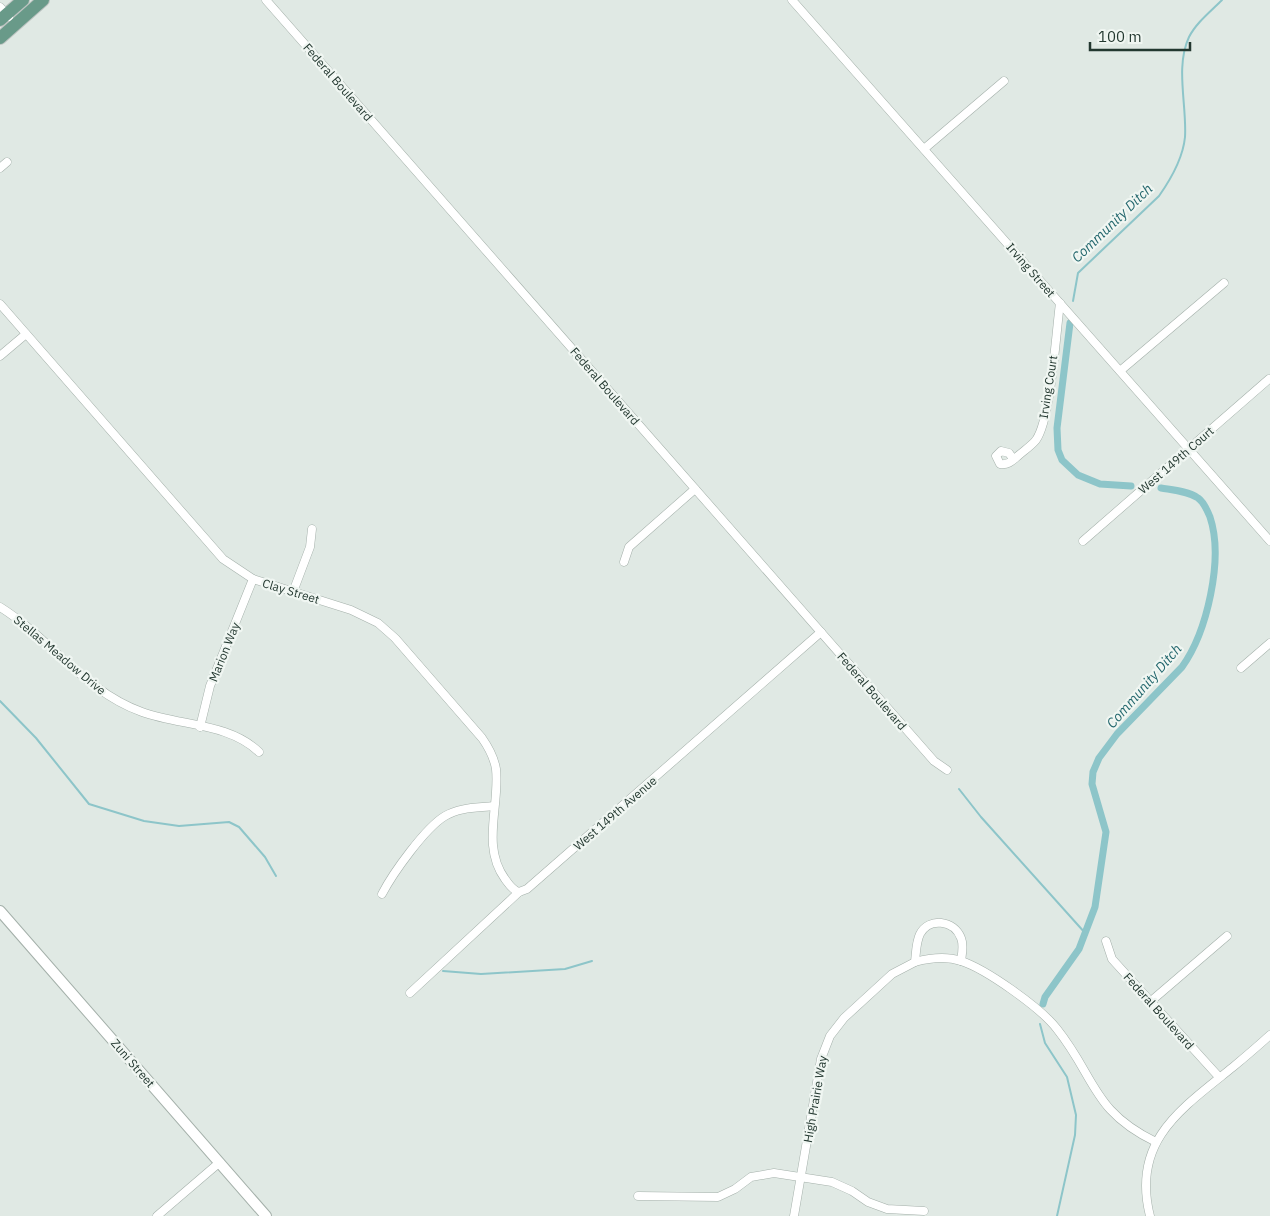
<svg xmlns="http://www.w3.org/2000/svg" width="1270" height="1216" font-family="'IBM Plex Sans',sans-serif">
  <rect width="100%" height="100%" fill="#e0e9e4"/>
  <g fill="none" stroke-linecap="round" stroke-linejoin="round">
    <g stroke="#8dc5c9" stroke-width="2">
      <path d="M 1073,301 L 1078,273 L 1159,196 C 1171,179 1183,158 1185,137 C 1187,105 1175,67 1189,37 C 1196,23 1210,12 1222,0"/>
      <polyline points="0,701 36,738 89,804 144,821 179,826 229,822 239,827 265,857 276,876"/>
      <polyline points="959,789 981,817 1086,934"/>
      <polyline points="443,971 481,974 565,969 592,961"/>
      <polyline points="1040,1024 1045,1043 1067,1077 1076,1115 1075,1135 1057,1216"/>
    </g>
    <g stroke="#8dc5c9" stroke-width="7">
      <polyline points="1070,323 1057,428 1058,450 1062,460 1078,475 1100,484 1131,486"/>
      <path d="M 1043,1004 L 1045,997 L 1079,949 L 1095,907 L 1106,832 L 1092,784 L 1093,772 L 1099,758 L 1117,734 L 1182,667 C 1207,632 1224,559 1210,517 C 1207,510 1204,502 1198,498 C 1188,491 1173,490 1161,488"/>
    </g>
    <defs>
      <g id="minor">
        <polyline points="266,0 934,761 947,770"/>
        <polyline points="792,0 1270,541"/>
        <polyline points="0,7 9,17"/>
        <polyline points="924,149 1004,81"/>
        <polyline points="0,168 7,162"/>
        <path d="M 0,304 L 223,559 L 253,579 L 351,610 L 378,623 L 395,638 L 482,738 C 489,748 494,757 496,769 C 500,806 481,846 505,879 C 509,884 512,890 519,892"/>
        <polyline points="0,356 26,334"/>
        <polyline points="1120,371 1224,283"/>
        <path d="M 1013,459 L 1009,453 L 1001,451 L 996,456 L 1000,464 C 1009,465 1012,461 1019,455 C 1025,450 1032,445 1036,440 C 1051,419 1056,332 1060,303"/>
        <polyline points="1083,541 1269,379"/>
        <polyline points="624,562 629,547 695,489"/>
        <polyline points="293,592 310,547 312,529"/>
        <path d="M 0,607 C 51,639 85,692 142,712 C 181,726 229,723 259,752"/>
        <polyline points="1241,668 1270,643"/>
        <polyline points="200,727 210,686 253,579"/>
        <path d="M 382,894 C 393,873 425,828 445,816 C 460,807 478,808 494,806"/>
        <polyline points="1106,941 1112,959 1219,1077"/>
        <path d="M 915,962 C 930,958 946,956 961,961 C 986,969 1041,1008 1057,1029 C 1096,1078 1092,1111 1156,1142"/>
        <polyline points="410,993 519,892 527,889 821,632"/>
        <polyline points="1150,1002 1227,936"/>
        <polyline points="638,1196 718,1197 735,1189 751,1177 774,1173 832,1182 852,1191 868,1202 887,1209 924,1211"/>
        <polyline points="157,1216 220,1162"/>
        <path d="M 794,1216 L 821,1059 L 830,1036 L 844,1018 L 892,974 L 915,962 C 916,953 916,942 920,934 C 929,917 954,920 961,938 C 964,945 962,954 961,961"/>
        <path d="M 1150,1216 C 1131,1141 1181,1109 1233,1067 C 1245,1057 1258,1046 1270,1035"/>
      </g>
      <polyline id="tertiary" points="0,911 266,1216"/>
      <g id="primary">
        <polyline points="0,20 23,0"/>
        <polyline points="0,38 43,0"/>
      </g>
    </defs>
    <use href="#minor" stroke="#a4b0aa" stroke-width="9"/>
    <use href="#tertiary" stroke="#a4b0aa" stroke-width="12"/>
    <use href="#primary" stroke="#bdc3c1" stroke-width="14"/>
    <use href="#minor" stroke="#fff" stroke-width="8"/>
    <use href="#tertiary" stroke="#fff" stroke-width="10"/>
    <use href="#primary" stroke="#699a89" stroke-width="12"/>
  </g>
  <g text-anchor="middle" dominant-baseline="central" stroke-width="4.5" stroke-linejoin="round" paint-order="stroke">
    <g font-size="12" fill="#233830" stroke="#f0f6f2">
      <text transform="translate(338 82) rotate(49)">Federal Boulevard</text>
      <text transform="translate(1031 270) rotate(49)">Irving Street</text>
      <text transform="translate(605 386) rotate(49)">Federal Boulevard</text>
      <text transform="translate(1048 387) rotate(-81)">Irving Court</text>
      <text transform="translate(1176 460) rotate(-41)">West 149th Court</text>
      <text transform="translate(291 591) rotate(17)">Clay Street</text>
      <text transform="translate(224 652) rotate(-68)">Marion Way</text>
      <text transform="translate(60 655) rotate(40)">Stellas Meadow Drive</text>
      <text transform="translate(872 691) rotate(49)">Federal Boulevard</text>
      <text transform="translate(615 813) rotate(-41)">West 149th Avenue</text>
      <text transform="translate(1159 1011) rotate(48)">Federal Boulevard</text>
      <text transform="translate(133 1063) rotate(49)">Zuni Street</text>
      <text transform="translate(815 1099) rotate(-80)">High Prairie Way</text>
    </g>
    <g font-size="14" font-style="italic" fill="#23676d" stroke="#f0f6f2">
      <text transform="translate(1112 223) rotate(-44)">Community Ditch</text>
      <text transform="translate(1144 686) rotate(-49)">Community Ditch</text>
    </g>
  </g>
  <path d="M1090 42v8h100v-8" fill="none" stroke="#233830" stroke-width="2.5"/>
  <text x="1098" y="42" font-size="15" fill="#233830" stroke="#f0f6f2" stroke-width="4" paint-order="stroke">100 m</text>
</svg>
